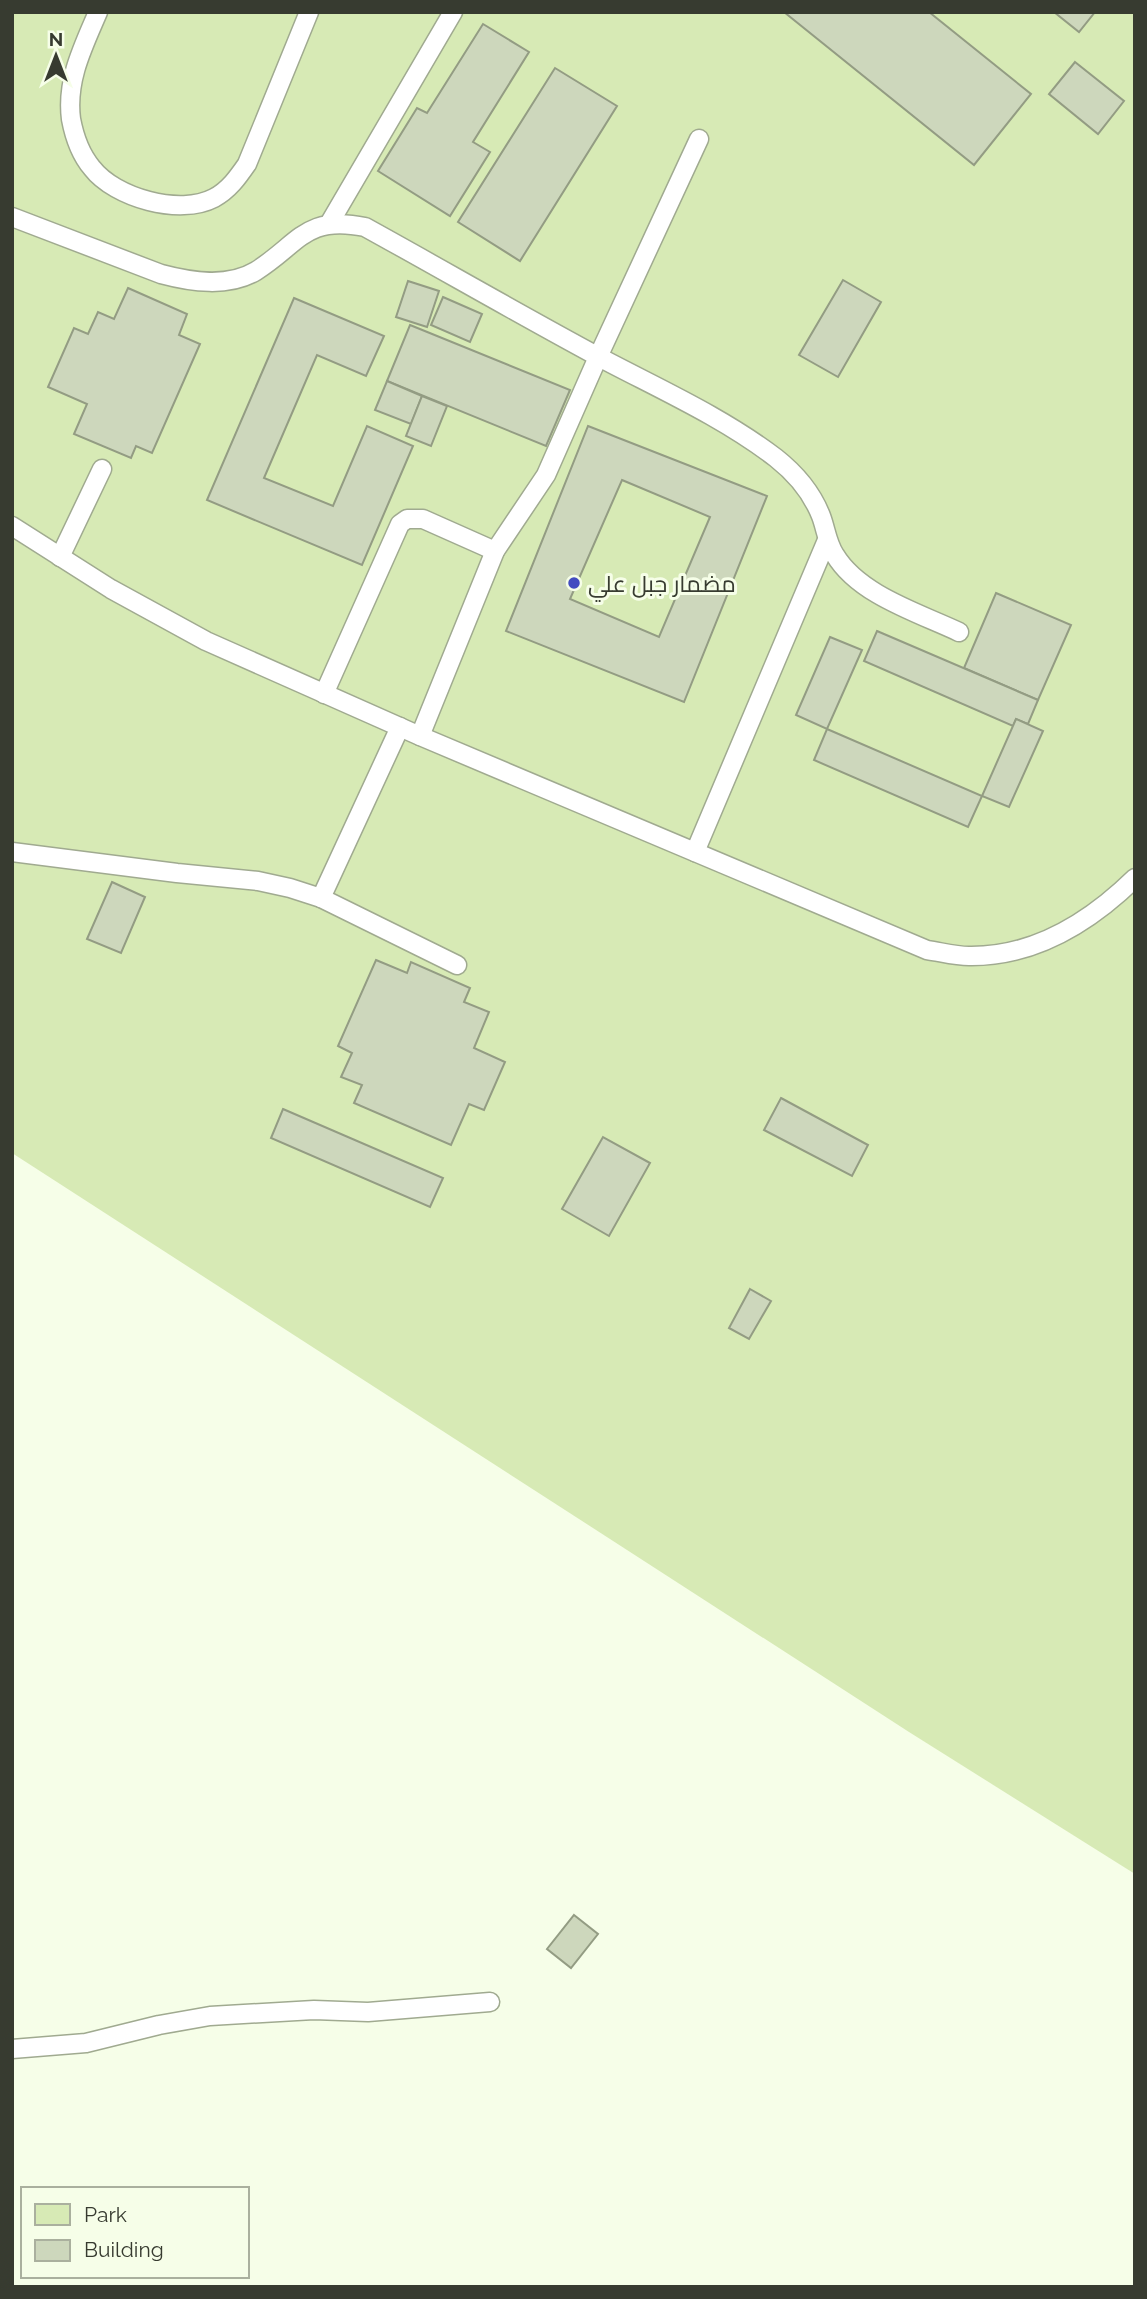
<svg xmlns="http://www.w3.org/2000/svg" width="1147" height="2299" font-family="Raleway,Cairo,sans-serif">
  <rect width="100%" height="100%" fill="#f6fee8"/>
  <polygon fill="#d7eab5" points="12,12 1135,12 1135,1874 909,1732 12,1153"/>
  <g fill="#cdd7bc" stroke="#939c83" stroke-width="2" fill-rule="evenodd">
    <polygon points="784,12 929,12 1031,94 974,165"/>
    <polygon points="1054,12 1095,12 1079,32"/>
    <polygon points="483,24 529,52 473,142 490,152 450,216 378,171 417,108 427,113"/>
    <polygon points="1075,62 1124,101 1098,134 1049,94"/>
    <polygon points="555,68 617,106 520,261 458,222"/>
    <polygon points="843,280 881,302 838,377 799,355"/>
    <polygon points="408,281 439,291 427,327 396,317"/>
    <polygon points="128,288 187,314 179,335 200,344 152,453 136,446 131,458 74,434 87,404 48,387 74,328 88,334 98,312 114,319"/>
    <polygon points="443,297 482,314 470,342 431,325"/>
    <polygon points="294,298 384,336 366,376 317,355 264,478 333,506 367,426 413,446 362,565 207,500"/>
    <polygon points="410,325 570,390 546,446 387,381"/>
    <polygon points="387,381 422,396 411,424 375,410"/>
    <polygon points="422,396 447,406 431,446 406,436"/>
    <path d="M 588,426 L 767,496 L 684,702 L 506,631 ZM 622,480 L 710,517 L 659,637 L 570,599 Z"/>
    <polygon points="996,593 1071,625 1038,700 964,668"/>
    <polygon points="877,631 1038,700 1028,724 1016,719 1013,726 864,661"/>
    <polygon points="830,637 862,650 827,729 796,715"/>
    <polygon points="1016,719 1043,731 1009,807 982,796"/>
    <polygon points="827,729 982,796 968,827 814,760"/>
    <polygon points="112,882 145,897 121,953 87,939"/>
    <polygon points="376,960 407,973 411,962 470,988 464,1002 489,1012 474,1048 505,1062 484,1110 469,1104 451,1145 354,1103 362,1085 341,1077 352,1053 338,1046"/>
    <polygon points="781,1098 868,1145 852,1176 764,1130"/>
    <polygon points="283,1109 443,1178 430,1207 271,1138"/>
    <polygon points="603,1137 650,1163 609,1236 562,1209"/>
    <polygon points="750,1289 771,1301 749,1339 729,1328"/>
    <polygon points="574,1915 598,1934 571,1968 547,1949"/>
  </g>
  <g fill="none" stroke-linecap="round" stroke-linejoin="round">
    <defs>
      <g id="lane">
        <path d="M 98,12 C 83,47 66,80 71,119 C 74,135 81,155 92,168 C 115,198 180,216 214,198 C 229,190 238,177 247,164 L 309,12"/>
        <path d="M 12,217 L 161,274 C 191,282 228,288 256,271 C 300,243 305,215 365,227 C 443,270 519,314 597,356 C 657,388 721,416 776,458 C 795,473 812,493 821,516 C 826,529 827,543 835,555 C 859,595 919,613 959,632"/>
        <polyline points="329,224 453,12"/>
        <path d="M 12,526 L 111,589 L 206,641 L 420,736 L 927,950 C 941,952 955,956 969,956 C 1035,957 1090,922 1135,878"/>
        <polyline points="60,557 102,469"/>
        <polyline points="324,694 400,524 407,519 423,519 495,551"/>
        <polyline points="420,736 495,551 546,475 598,357 699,139"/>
        <polyline points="12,852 177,873 258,881 290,888 321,898 457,965"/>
        <polyline points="695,852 827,540"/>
        <polyline points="321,898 400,727"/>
        <polyline points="12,2049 86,2043 159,2025 210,2016 314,2010 368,2012 490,2002"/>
      </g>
    </defs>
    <use href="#lane" stroke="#a0aa90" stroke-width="21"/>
    <use href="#lane" stroke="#fff" stroke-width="18"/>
  </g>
  <circle fill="#434cc0" stroke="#f6fee8" stroke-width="2.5" cx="574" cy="583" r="7"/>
  <g text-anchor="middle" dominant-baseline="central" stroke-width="6" stroke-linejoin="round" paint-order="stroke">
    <g font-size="23" fill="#373b30" stroke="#f6fee8" text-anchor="start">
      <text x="588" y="583">مضمار جبل علي</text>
    </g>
  </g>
  <rect width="1147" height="2299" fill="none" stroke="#373b30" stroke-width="28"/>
  <rect x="21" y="2187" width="228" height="91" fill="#f6fee8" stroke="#aab09e" stroke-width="2"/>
  <rect x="35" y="2204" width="35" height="21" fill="#d7eab5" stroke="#aab09e" stroke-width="2"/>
  <text x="84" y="2222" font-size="21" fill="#373b30">Park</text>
  <rect x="35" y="2240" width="35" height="21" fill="#cdd7bc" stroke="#aab09e" stroke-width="2"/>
  <text x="84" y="2257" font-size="21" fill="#373b30">Building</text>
  <g transform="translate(56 56)" stroke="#f6fee8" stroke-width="5" paint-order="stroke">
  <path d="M0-5L12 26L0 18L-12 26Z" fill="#373b30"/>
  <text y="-10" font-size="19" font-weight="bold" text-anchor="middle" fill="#373b30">N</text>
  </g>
</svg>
